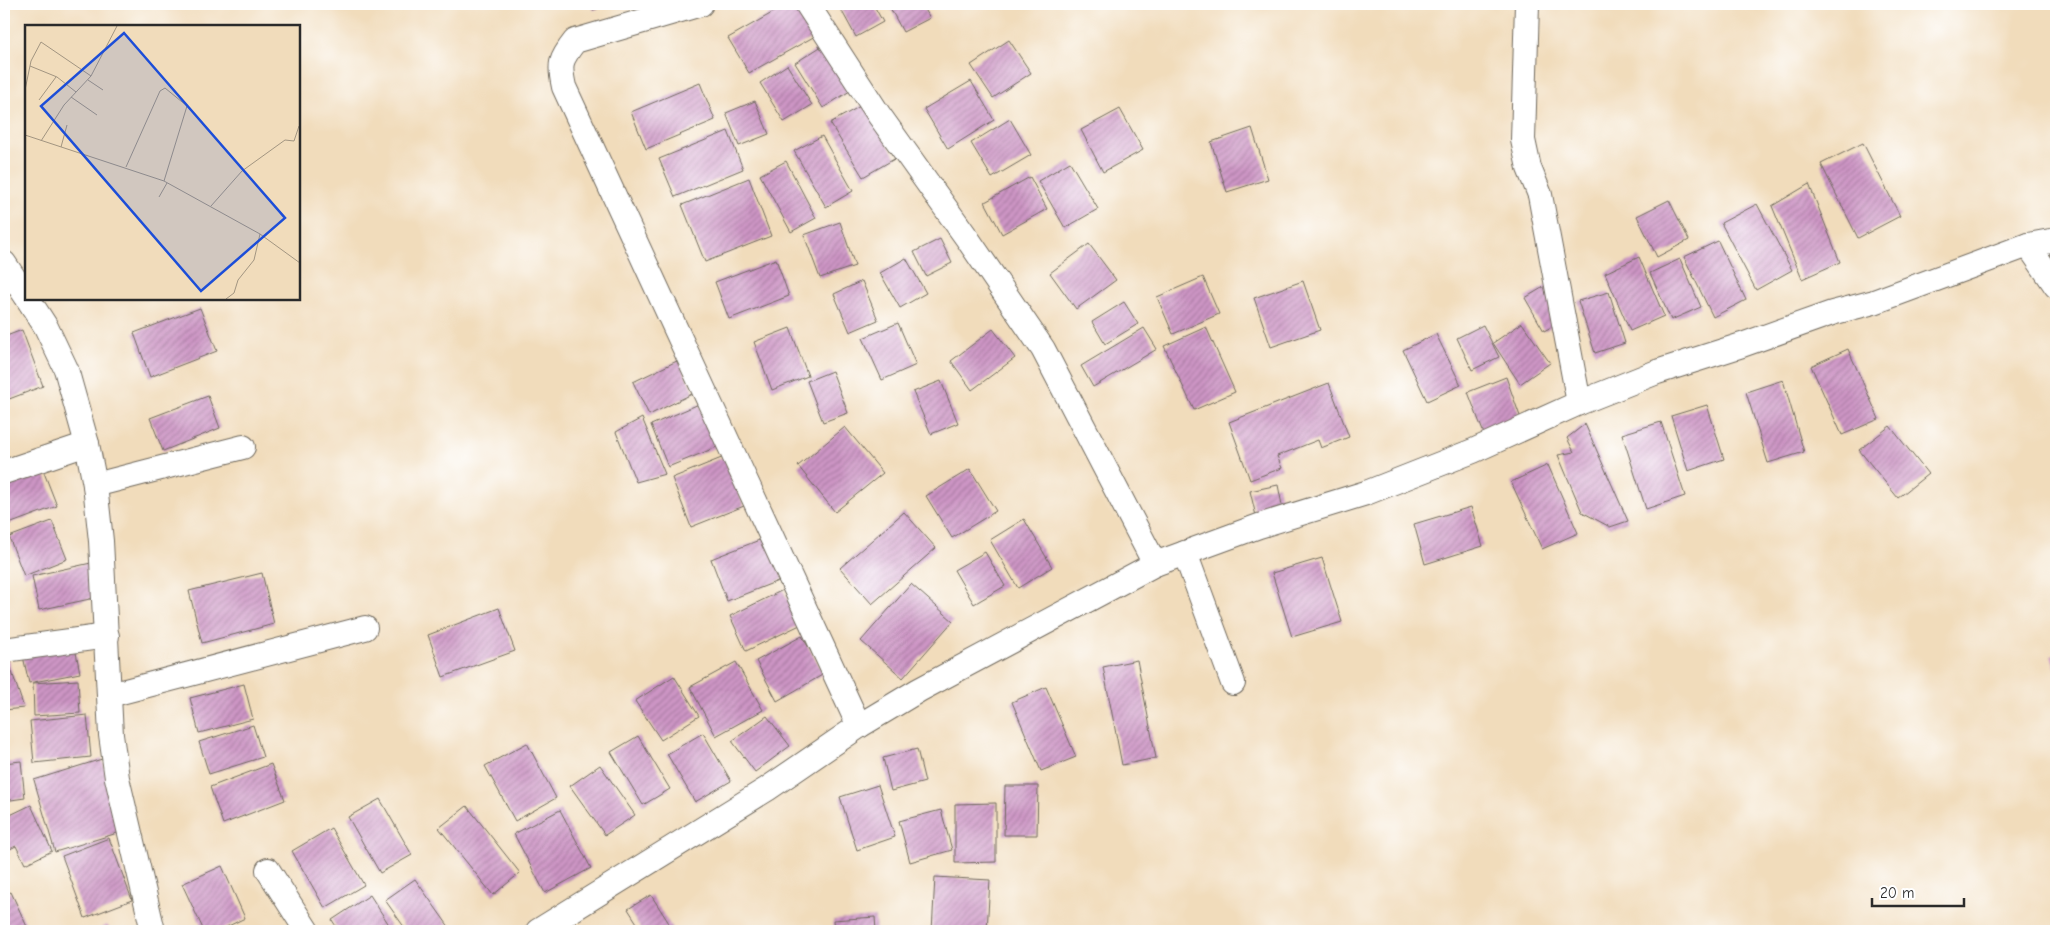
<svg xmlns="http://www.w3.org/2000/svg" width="2060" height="935" font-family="'Comic Neue',sans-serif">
  <defs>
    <pattern id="building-hatch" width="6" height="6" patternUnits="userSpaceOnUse" patternTransform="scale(1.25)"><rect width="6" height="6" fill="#cd95c5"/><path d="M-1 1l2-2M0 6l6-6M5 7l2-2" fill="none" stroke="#a77aa0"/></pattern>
  </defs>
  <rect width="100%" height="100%" fill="#fff"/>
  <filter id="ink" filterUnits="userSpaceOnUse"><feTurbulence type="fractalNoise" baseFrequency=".02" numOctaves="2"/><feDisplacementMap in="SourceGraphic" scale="10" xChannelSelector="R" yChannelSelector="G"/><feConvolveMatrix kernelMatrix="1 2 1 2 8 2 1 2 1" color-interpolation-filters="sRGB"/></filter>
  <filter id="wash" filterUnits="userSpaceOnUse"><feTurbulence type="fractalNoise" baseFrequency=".0096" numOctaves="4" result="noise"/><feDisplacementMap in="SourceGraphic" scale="20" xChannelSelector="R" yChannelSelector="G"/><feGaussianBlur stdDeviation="1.12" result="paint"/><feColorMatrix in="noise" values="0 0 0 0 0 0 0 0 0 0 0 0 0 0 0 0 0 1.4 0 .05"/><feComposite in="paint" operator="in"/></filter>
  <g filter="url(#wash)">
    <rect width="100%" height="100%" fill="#f1dcbb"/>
    <g id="blocks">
      <g fill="url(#building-hatch)">
        <polygon points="592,4 613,4 593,10"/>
        <polygon points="788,4 799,4 817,35 749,73 728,38"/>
        <polygon points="838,4 873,4 883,22 856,37"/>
        <polygon points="888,4 922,4 930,18 903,32"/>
        <polygon points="1009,40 1031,73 993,98 971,65"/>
        <polygon points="825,44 853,89 823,108 795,63"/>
        <polygon points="787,65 812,105 784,122 760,83"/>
        <polygon points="971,81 994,120 948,149 924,109"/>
        <polygon points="700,83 715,120 646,149 631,112"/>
        <polygon points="755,101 769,134 739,146 726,113"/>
        <polygon points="864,104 896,158 863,177 830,123"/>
        <polygon points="1120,109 1143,150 1103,172 1081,130"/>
        <polygon points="1010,119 1031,155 992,178 971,143"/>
        <polygon points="1252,128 1268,179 1227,192 1211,142"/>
        <polygon points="728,131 743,169 675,197 659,159"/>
        <polygon points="822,136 853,191 826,207 794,151"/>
        <polygon points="1863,143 1900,216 1858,238 1821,164"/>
        <polygon points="786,161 816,218 791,232 760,175"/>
        <polygon points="1070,162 1098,209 1065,228 1038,181"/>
        <polygon points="1030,177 1047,209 1002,234 985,202"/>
        <polygon points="749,178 771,236 705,262 682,205"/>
        <polygon points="1809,184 1840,262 1802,279 1772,206"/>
        <polygon points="1669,200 1689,240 1657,257 1637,216"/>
        <polygon points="1757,204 1792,270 1756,290 1721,223"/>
        <polygon points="840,222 855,266 820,278 804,235"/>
        <polygon points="940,239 952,263 926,276 914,252"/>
        <polygon points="1718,241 1746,300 1713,317 1684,257"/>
        <polygon points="1089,244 1116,280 1076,309 1050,273"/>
        <polygon points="1639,257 1664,316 1630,331 1605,273"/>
        <polygon points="906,258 926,293 900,308 880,273"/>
        <polygon points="776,259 789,296 729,319 715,282"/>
        <polygon points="1680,259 1701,307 1671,320 1650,273"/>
        <polygon points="1203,277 1219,314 1173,334 1157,297"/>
        <polygon points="862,281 878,320 850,332 834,294"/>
        <polygon points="1303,281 1320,330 1271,347 1254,298"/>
        <polygon points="1547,285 1566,319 1544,331 1525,298"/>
        <polygon points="1609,292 1625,343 1595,353 1578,301"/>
        <polygon points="1124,302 1138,324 1105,344 1092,322"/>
        <polygon points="200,308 217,351 150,377 134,333"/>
        <polygon points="898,323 916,365 882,380 863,338"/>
        <polygon points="1522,323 1550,363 1520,384 1493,343"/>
        <polygon points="1483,325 1499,357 1472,370 1457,338"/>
        <polygon points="1206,327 1235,392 1194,410 1164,346"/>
        <polygon points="790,328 808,376 772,390 754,342"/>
        <polygon points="1144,328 1157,349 1093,387 1081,366"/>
        <polygon points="993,329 1015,358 972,390 951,361"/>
        <polygon points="22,330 43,386 4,401 4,337"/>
        <polygon points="1436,334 1461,385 1427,401 1403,350"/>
        <polygon points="1848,349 1879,419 1842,435 1811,366"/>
        <polygon points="679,360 694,393 649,415 633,382"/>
        <polygon points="832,371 848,413 823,422 807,381"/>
        <polygon points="1506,377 1521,419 1484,434 1468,392"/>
        <polygon points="1783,380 1804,452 1768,463 1746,392"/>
        <polygon points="941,381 958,423 931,434 913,392"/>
        <polygon points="1329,383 1349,437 1321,448 1318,440 1277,456 1282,468 1250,480 1229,422"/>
        <polygon points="208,396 220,428 163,451 150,418"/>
        <polygon points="699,404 717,447 668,467 651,425"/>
        <polygon points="1707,405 1724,459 1688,471 1671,416"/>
        <polygon points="642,418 665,474 636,482 616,432"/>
        <polygon points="1661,422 1685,496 1646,509 1622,434"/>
        <polygon points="1585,424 1628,521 1610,527 1582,512 1558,455 1574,452 1567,438"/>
        <polygon points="1890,426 1928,474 1898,498 1859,450"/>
        <polygon points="845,427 883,473 835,512 798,466"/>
        <polygon points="724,457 744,506 691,527 672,478"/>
        <polygon points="1548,465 1578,533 1542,549 1511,482"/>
        <polygon points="970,469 996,511 952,538 926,496"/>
        <polygon points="43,470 57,506 9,524 4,510 4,485"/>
        <polygon points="1278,485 1283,510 1256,516 1250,491"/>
        <polygon points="1471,507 1483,546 1425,564 1414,524"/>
        <polygon points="904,512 936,548 872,604 840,568"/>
        <polygon points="1024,519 1052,567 1018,588 990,540"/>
        <polygon points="52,521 67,559 24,576 9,537"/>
        <polygon points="767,537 783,579 727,601 711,559"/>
        <polygon points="985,552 1005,586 974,604 954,570"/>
        <polygon points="1322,558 1342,622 1292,637 1272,573"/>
        <polygon points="91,563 99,597 39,610 32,576"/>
        <polygon points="262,573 274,624 202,643 189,591"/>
        <polygon points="911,584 953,621 903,678 861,641"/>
        <polygon points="783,590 800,625 746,651 730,616"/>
        <polygon points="499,608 515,651 443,677 428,635"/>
        <polygon points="802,636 824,674 777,701 756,661"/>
        <polygon points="74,642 80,673 29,683 22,652"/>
        <polygon points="2056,655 2056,669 2051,656"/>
        <polygon points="7,657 24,708 4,710 4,658"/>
        <polygon points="1137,660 1156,758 1122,765 1103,667"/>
        <polygon points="736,662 763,710 716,736 690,687"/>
        <polygon points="674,676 699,716 661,740 635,701"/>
        <polygon points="78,680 80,713 34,716 33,683"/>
        <polygon points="244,684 253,719 199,733 190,698"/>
        <polygon points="1046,687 1076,757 1041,771 1012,702"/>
        <polygon points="87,715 91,757 34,763 30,721"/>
        <polygon points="767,716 790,746 755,772 732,741"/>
        <polygon points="253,725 263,757 209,774 199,742"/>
        <polygon points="703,733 731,781 695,802 667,754"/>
        <polygon points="638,736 670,789 643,805 611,752"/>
        <polygon points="527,743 556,798 515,821 485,766"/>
        <polygon points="917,749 925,782 891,791 883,758"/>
        <polygon points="102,759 124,831 55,852 34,780"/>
        <polygon points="21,761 25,798 4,801 4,763"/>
        <polygon points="271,764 285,800 223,824 210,787"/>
        <polygon points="600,765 635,815 605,835 570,786"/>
        <polygon points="878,785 895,837 857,850 840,797"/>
        <polygon points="1005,786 1038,786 1037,835 1004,835"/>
        <polygon points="380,799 412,855 380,873 348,817"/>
        <polygon points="996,803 996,862 955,863 955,804"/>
        <polygon points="31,805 52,851 25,864 16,846 4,852 4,818"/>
        <polygon points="467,806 520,873 493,895 439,828"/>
        <polygon points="560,810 591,868 545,893 514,834"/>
        <polygon points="941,810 952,850 910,862 899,821"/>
        <polygon points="331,828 364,885 325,908 292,851"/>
        <polygon points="109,838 132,900 85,918 62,856"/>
        <polygon points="222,866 245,918 218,931 204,931 182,884"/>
        <polygon points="935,877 990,880 987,931 932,931"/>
        <polygon points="415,879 452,931 407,931 385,900"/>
        <polygon points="11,892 29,931 4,931 4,895"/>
        <polygon points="370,895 393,931 339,931 332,920"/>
        <polygon points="651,895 674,931 642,931 628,909"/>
        <polygon points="875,917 876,931 834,931 833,920"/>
        <polygon points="107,925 111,931 96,931"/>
      </g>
    </g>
  </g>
  <g filter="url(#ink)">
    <use href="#blocks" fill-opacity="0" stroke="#70695d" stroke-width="1"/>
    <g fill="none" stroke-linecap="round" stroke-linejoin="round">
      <defs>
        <g id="street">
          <path d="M 701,4 L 575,41 C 560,60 559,64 564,87 L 859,726"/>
          <polyline points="807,4 879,115 967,238 1043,349 1155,564"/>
          <polyline points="1527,4 1523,140 1529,168 1540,195 1579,403"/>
          <polyline points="2028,245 2056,286"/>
          <polyline points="4,263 26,296"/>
          <polyline points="28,299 46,327 66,369 87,444"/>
          <polyline points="4,472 87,444 95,485 101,541 111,735 117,778 153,931"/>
          <polyline points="95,485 243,447"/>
          <polyline points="1185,553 1233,683"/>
          <polyline points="4,650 107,636"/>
          <polyline points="110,695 365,628"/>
          <polyline points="268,870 307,931"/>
          <polyline points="538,931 767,789 859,726 919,690 1155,564 1259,526 1366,493 1473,451 1579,403 1657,372 1742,345 1832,313 1874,302 2028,245 2056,240"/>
        </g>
      </defs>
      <use href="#street" stroke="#70695d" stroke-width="26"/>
      <use href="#street" stroke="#fff" stroke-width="24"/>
    </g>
  </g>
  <g transform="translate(25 25)">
    <rect width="275" height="275" fill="#f1dcbb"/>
    <path fill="none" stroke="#a29581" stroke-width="1" d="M 5,41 L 32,52 L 51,67M 66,51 L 92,1M 63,55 L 78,65M 0,65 L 6,36 L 16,17 L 66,51 L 39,80 L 16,116M 46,72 L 72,90M 14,75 L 31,52M 0,110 L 139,156 L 235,209 L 275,238M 36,122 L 42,100M 101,142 L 135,66 L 140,63 L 162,81 L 139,156M 134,172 L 142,158M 186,181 L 217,146 L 260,115 L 269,116 L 274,101M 201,274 L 209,268 L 213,255 L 229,235 L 235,209"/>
    <path fill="#1d4ed8" fill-opacity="0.15" stroke="#1d4ed8" stroke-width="2.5" d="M 99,8 L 260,193 L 176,266 L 16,81 Z"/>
    <rect width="275" height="275" fill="none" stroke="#2b2b2b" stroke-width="2.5"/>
  </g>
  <rect width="2060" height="935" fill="none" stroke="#fff" stroke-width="20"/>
  <path d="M1872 898v8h92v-8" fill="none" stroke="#2b2b2b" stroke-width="2.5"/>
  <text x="1880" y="898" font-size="15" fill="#2b2b2b" stroke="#ffffff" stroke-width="4" paint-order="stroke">20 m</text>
</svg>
